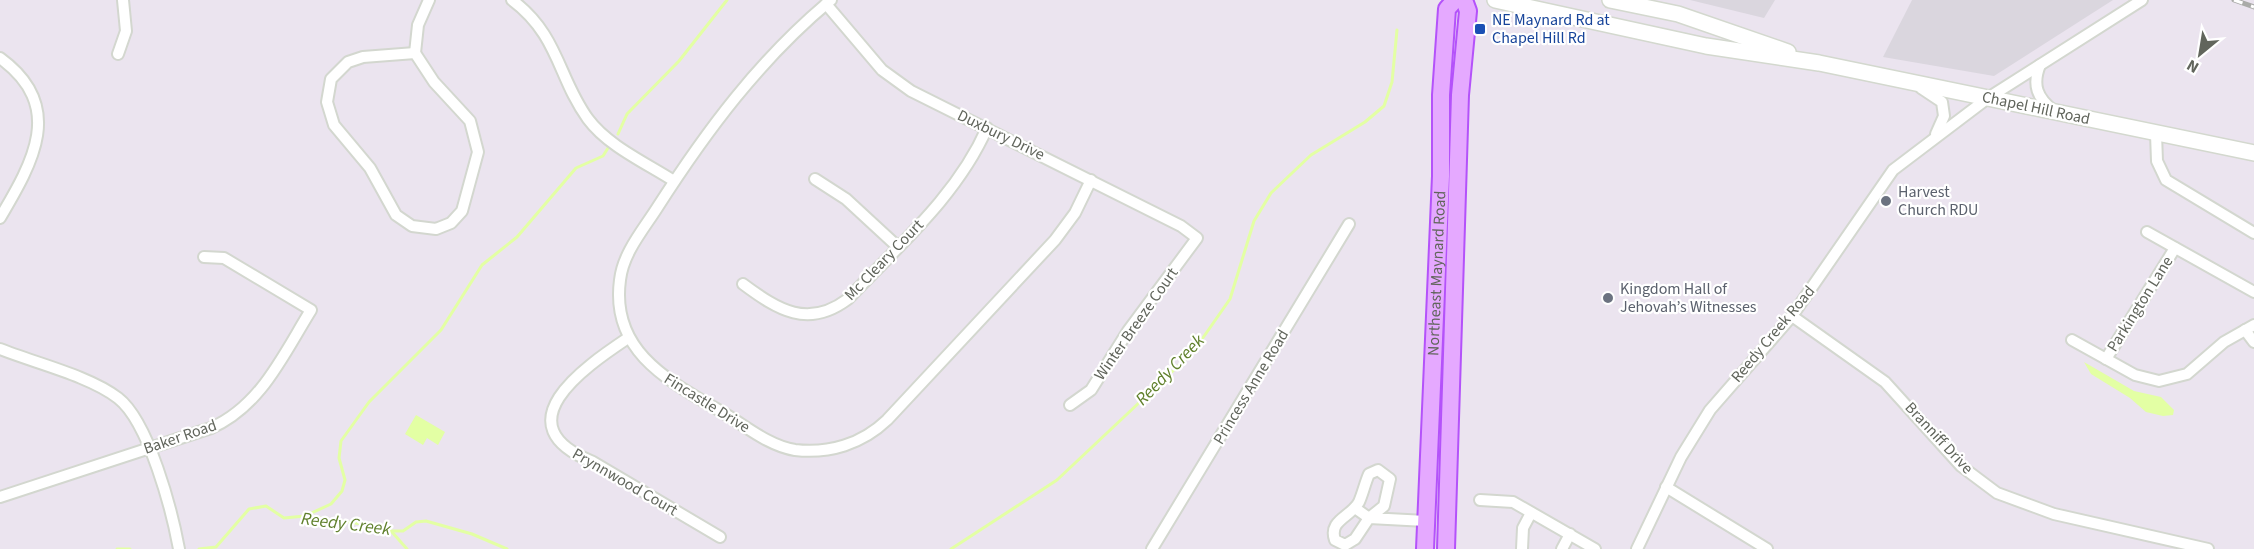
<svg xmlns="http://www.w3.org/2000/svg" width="2254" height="549" font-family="'Source Sans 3',sans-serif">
  <rect width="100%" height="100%" fill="#ebe4ef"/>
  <g fill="#dad6de">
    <polygon points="1690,0 1775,0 1764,18"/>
    <polygon points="1912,0 2113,0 1994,76 1883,57"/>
  </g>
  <g fill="#e3ffa4">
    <polygon points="2084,362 2134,391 2161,397 2174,410 2173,415 2163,416 2146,412 2130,398 2091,374"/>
    <polygon points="416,415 445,432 438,445 427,438 423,445 405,434"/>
  </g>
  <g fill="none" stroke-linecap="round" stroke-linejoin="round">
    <g stroke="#e3ffa4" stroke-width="3">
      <polyline points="618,134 627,114 679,61 727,0"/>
      <polyline points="305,516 331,504 342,491 345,480 339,458 341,441 369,402 441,330 482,265 517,237 576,168 603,156 608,148"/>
      <polyline points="392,532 407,549"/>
      <polyline points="117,549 130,549"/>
      <polyline points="199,549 216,547 249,509 266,506 284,518 305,516 369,525 391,531 403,531 416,522 426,521 472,534 507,549"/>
      <polyline points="951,549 1057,480 1193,352 1230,299 1254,221 1271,193 1311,155 1365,122 1384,106 1392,82 1397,30"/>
    </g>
    <defs>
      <g id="street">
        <path d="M 512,0 C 559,35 558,78 588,119 C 608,146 646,163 674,181"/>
        <path d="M 831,0 C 760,59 707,130 657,208 C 643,230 623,253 620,280 C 610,354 673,383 727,415 C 748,428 770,446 795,450 C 829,454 862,444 887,420 L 1055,240 L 1075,213 L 1091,180"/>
        <polyline points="826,4 882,70 911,91 1181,226 1197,238 1128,331 1091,390 1070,405"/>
        <polygon points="415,53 434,82 470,121 478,152 462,211 451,223 436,229 412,226 396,215 370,168 334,125 327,102 331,79 348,62 363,57"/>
        <polyline points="415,53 418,25 429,0"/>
        <polyline points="118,54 126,31 123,0"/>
        <path d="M 0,58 C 66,106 33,162 0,218"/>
        <path d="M 2040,65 C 2032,85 2037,98 2054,111"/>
        <polyline points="1921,88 1942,102 1944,116 1936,134"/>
        <polyline points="2156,134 2157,161 2166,180 2254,233"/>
        <polyline points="815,179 846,199 898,247"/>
        <polyline points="2147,232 2254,292"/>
        <path d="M 743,284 C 778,310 808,329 848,299 C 899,245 957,196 987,128"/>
        <polyline points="1792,316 1885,382 1961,466 1997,493 2054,514 2208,549"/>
        <polyline points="2245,330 2254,342"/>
        <path d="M 628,338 C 583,368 501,425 593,462 L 720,537"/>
        <polyline points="2072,340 2135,375 2159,381 2187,374 2224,342 2254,325"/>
        <path d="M 0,349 C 35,363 90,376 118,398 C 149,422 172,511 179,549"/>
        <polyline points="2106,359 2175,248"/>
        <polyline points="1666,487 1767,549"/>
        <path d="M 0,497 L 211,428 C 261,406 283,355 311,310 L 224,258 L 204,257"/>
        <polyline points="1480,500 1513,502 1595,549"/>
        <path d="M 1355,508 L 1369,518 L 1384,506 L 1390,479 L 1378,470 L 1369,474 C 1365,483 1363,493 1359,502 C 1351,517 1328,520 1335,540 L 1345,545 L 1355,539 L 1369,518 L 1426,521"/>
        <polyline points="1152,549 1349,224"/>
        <polyline points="1522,549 1523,528 1531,513"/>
        <polyline points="1562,549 1570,534"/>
        <polyline points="1637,549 1681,457 1710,410 1792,316 1893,170 1988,98 2142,0"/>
      </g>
      <g id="secondary">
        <polyline points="1495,0 1706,46 1819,63 2254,153"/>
        <polyline points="1610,0 1678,14 1788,52"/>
      </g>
      <g id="primary">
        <path id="s1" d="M 1425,549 L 1441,176 L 1441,95 L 1447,9 L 1455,0"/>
        <polyline points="1446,549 1460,95 1468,11 1464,0"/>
      </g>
    </defs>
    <use href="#street" stroke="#d3d7cf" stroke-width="14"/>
    <use href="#secondary" stroke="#d3d8ce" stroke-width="18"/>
    <use href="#primary" stroke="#b452fa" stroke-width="20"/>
    <use href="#street" stroke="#fff" stroke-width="10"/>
    <use href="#secondary" stroke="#fff" stroke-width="15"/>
    <use href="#primary" stroke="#e5a9ff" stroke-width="16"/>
    <defs>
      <polyline id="rail" points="2234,0 2254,7"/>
    </defs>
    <use href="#rail" stroke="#aaaba8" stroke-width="5"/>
    <use href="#rail" stroke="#fff" stroke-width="3" stroke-dasharray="9" stroke-linecap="butt"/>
  </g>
  <rect fill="#1a4fb4" stroke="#fff" stroke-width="2" x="1474" y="23" width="12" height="12" rx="3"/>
  <g fill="#6b7280" stroke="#fff" stroke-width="2">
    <circle cx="1886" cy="201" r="6"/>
    <circle cx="1608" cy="298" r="6"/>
  </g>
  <g text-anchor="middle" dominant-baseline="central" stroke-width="4.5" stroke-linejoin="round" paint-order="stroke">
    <g font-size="16" fill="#164399" stroke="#fff" text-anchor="start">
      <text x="1492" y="20">NE Maynard Rd at<tspan x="1492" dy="18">Chapel Hill Rd</tspan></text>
    </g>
    <g font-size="16" fill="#61655c" stroke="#fff">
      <text transform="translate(2036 108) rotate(12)">Chapel Hill Road</text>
      <text transform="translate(1001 135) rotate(26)">Duxbury Drive</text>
      <text transform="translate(884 260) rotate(-46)">Mc Cleary Court</text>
      <text stroke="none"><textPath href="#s1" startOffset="276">Northeast Maynard Road</textPath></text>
      <text transform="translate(2140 304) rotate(-58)">Parkington Lane</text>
      <text transform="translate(1136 324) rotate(-55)">Winter Breeze Court</text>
      <text transform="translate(1773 334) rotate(-50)">Reedy Creek Road</text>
      <text transform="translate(1251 387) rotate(-59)">Princess Anne Road</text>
      <text transform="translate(707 403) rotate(32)">Fincastle Drive</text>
      <text transform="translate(180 437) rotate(-19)">Baker Road</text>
      <text transform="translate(1939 438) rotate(47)">Branniff Drive</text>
      <text transform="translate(625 482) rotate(30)">Prynnwood Court</text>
    </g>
    <g font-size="16" fill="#5b616d" stroke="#fff" text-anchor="start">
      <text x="1898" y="192">Harvest<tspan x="1898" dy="18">Church RDU</tspan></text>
      <text x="1620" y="289">Kingdom Hall of<tspan x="1620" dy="18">Jehovah’s Witnesses</tspan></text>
    </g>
    <g font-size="18" font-style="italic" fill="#60802c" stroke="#fff">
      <text transform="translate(1170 370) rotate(-46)">Reedy Creek</text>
      <text transform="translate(346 524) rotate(7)">Reedy Creek</text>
    </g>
  </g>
  <g transform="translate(2200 54) rotate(210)" stroke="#ffffff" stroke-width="4.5" paint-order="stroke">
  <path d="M0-4.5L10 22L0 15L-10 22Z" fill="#61655c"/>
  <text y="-9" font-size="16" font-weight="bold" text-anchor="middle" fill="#61655c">N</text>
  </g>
</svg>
